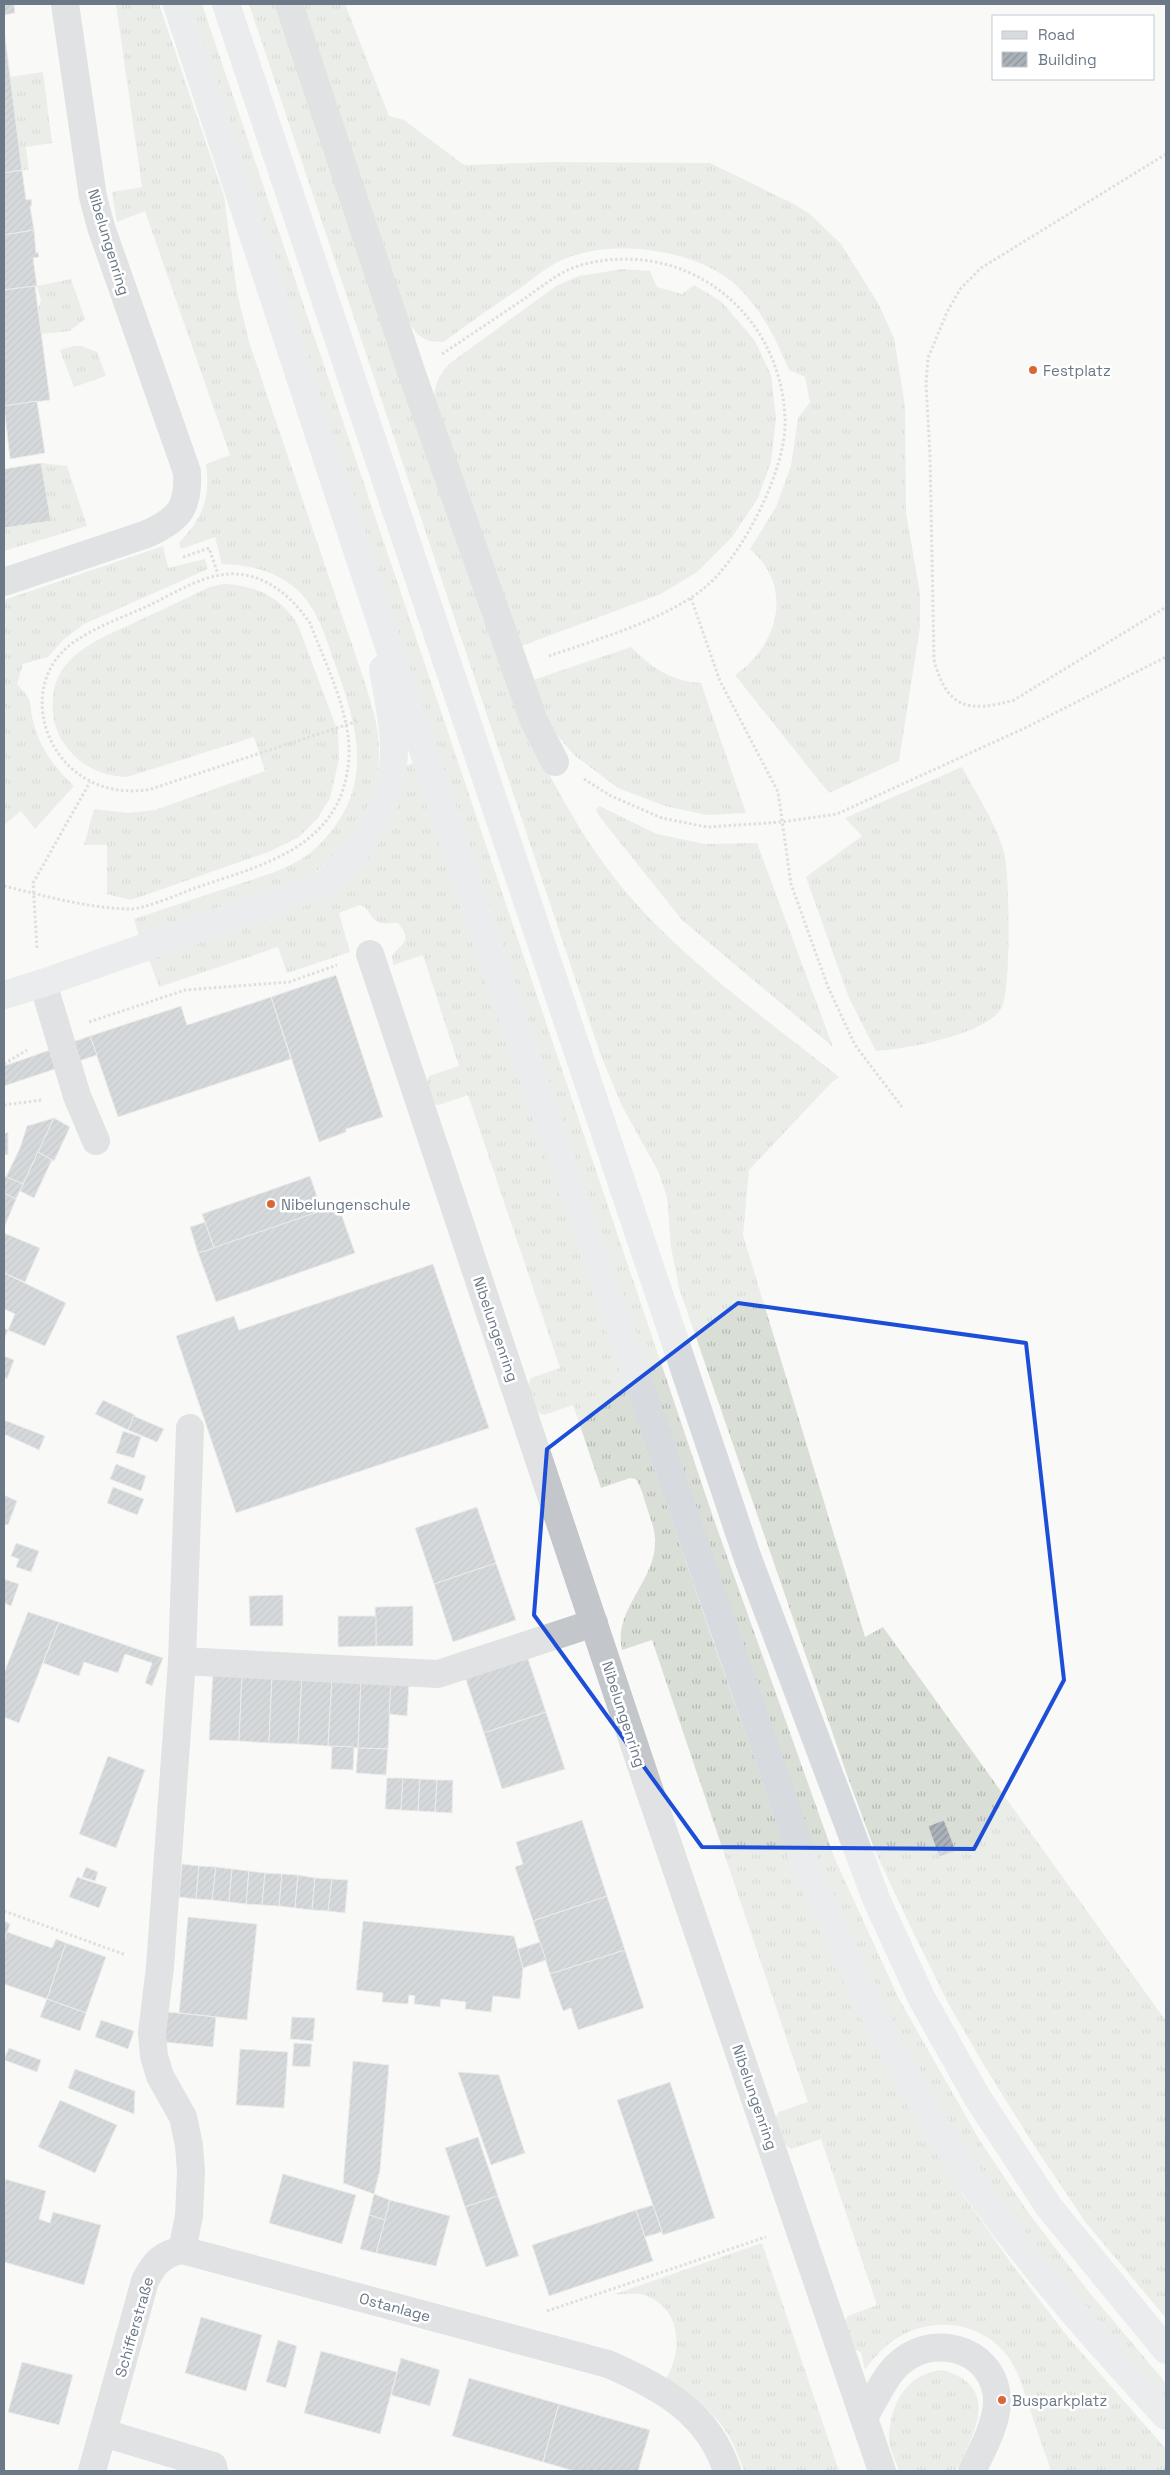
<svg xmlns="http://www.w3.org/2000/svg" width="1170" height="2475" font-family="'Space Grotesk',sans-serif">
  <defs>
    <pattern id="grass-tufts" width="24" height="20" patternUnits="userSpaceOnUse" patternTransform="scale(1.25)"><rect width="24" height="20" fill="#d9ded6"/><path d="M3 7l-1-3M5 7V3M7 7l1-3M15 17l-1-3M17 17v-4M19 17l1-3" fill="none" stroke="#b4b9b3"/></pattern>
    <pattern id="building-hatch" width="6" height="6" patternUnits="userSpaceOnUse" patternTransform="scale(1.25)"><rect width="6" height="6" fill="#aab1b8"/><path d="M-1 1l2-2M0 6l6-6M5 7l2-2" fill="none" stroke="#8e959b"/></pattern>
  </defs>
  <rect width="100%" height="100%" fill="#f9f9f7"/>
  <g fill="url(#grass-tufts)">
    <path d="M 116,4 L 159,4 L 224,196 L 237,292 L 249,342 L 365,683 C 370,700 376,717 378,735 C 385,791 356,843 312,875 L 139,937 L 134,919 C 165,909 196,898 227,888 C 258,877 296,869 319,845 C 378,785 357,726 333,658 C 323,630 315,602 290,584 C 270,569 246,565 222,564 L 215,537 L 181,549 L 179,543 C 202,518 211,499 206,464 L 230,455 L 145,211 L 117,222 L 112,192 L 142,187 Z"/>
    <polygon points="186,4 202,4 713,1517 835,1859 899,1999 980,2141 1030,2215 1089,2292 1166,2383 1166,2398 1080,2299 1018,2224 965,2150 883,2007 819,1866 553,1096"/>
    <path d="M 249,4 L 278,4 L 534,746 C 554,783 574,822 599,857 C 659,944 758,1012 839,1077 L 831,1083 L 749,1170 L 743,1235 L 865,1637 L 883,1627 L 1166,2021 L 1166,2318 L 1086,2223 L 1035,2147 L 985,2067 L 948,2003 L 914,1934 L 875,1851 L 847,1775 L 679,1288 L 671,1247 L 667,1197 L 658,1171 L 622,1106 L 600,1053 Z"/>
    <path d="M 297,4 L 345,4 L 389,116 L 404,120 L 464,165 L 552,162 L 710,163 L 794,204 L 810,214 L 841,244 L 878,303 L 894,338 L 905,406 L 906,513 L 920,593 L 920,627 L 899,761 L 829,793 L 735,675 C 770,651 790,606 766,567 C 762,560 755,554 750,549 L 776,507 L 791,466 L 798,418 L 810,402 L 805,377 L 789,370 C 776,339 763,312 738,287 C 698,248 605,236 556,263 C 543,270 531,280 519,289 C 494,306 469,323 445,341 C 422,345 414,332 404,314 Z"/>
    <polygon points="43,72 52,143 26,147 29,170 22,170 9,77"/>
    <path d="M 623,269 L 650,271 L 657,287 L 682,294 L 694,285 L 722,302 L 755,341 L 771,375 L 776,418 L 771,462 L 758,498 L 732,537 L 697,572 L 661,594 L 519,647 L 434,407 C 433,388 437,378 449,364 L 556,286 L 579,276 Z"/>
    <polygon points="71,279 85,319 70,331 41,334 38,309 41,301 37,286"/>
    <polygon points="74,346 81,346 97,352 106,376 74,387 60,350"/>
    <polygon points="41,463 67,466 87,526 4,551 4,528 50,521"/>
    <path d="M 163,546 L 168,568 L 205,559 L 208,569 L 84,624 L 63,640 L 48,657 L 23,664 L 17,684 C 35,704 28,698 33,721 C 39,747 55,768 74,786 L 35,829 L 21,811 L 4,825 L 4,600 Z"/>
    <path d="M 223,584 C 256,585 281,597 298,625 L 338,732 L 339,759 L 330,798 L 317,819 L 299,837 L 271,851 L 131,900 L 107,894 L 107,845 L 84,845 L 94,809 L 128,813 L 155,810 L 265,771 L 254,737 L 127,777 C 100,776 78,765 63,742 C 55,730 51,714 53,699 C 56,653 102,638 138,621 C 162,610 186,598 210,587 Z"/>
    <path d="M 631,647 C 652,668 671,681 701,683 L 746,813 L 707,815 L 665,806 L 618,788 L 574,755 L 546,722 L 530,681 Z"/>
    <path d="M 413,763 L 716,1650 L 783,1841 L 812,1913 L 931,2142 L 964,2196 L 1014,2267 L 1068,2337 L 1166,2449 L 1166,2471 L 1051,2471 C 1044,2451 1037,2430 1030,2410 C 1025,2397 1022,2382 1016,2370 C 1002,2340 970,2322 938,2325 C 905,2327 885,2344 865,2369 L 861,2352 L 853,2349 L 844,2323 L 848,2316 L 877,2305 L 821,2139 L 791,2149 L 784,2144 L 775,2118 L 779,2112 L 808,2102 L 652,1640 L 622,1650 C 613,1611 653,1583 655,1545 C 656,1532 651,1520 647,1508 C 644,1498 641,1487 636,1479 L 630,1478 L 601,1488 L 573,1405 L 544,1415 L 537,1412 L 528,1385 L 531,1378 L 560,1368 L 468,1095 L 439,1105 L 434,1104 L 426,1084 L 429,1076 L 459,1066 L 423,955 L 393,965 L 392,956 C 403,941 413,942 398,923 C 393,923 387,924 381,923 C 370,921 370,907 360,905 L 339,913 L 350,952 L 287,973 L 278,947 L 159,987 L 149,959 L 309,904 C 341,885 371,862 387,827 C 396,808 401,785 407,765 Z"/>
    <path d="M 962,767 C 976,794 996,823 1004,852 C 1010,874 1011,989 1002,1007 C 988,1035 904,1049 876,1051 L 849,998 L 806,877 L 862,836 L 845,818 Z"/>
    <polygon points="599,806 657,834 705,844 757,843 833,1047 682,920 599,816 596,810"/>
    <path d="M 762,2243 L 839,2471 L 744,2471 C 727,2420 709,2408 665,2380 C 683,2353 682,2308 646,2296 C 636,2292 626,2295 615,2294 Z"/>
    <path d="M 943,2370 C 1001,2387 975,2433 956,2471 L 899,2471 C 896,2461 889,2448 889,2438 C 890,2403 907,2373 943,2370 Z"/>
  </g>
  <g fill="url(#building-hatch)" stroke="#dbdbd9">
    <polygon points="4,4 14,4 15,13 4,15"/>
    <polygon points="4,29 22,170 4,173"/>
    <polygon points="22,170 26,200 31,199 32,206 30,206 34,230 4,235 4,173"/>
    <polygon points="34,230 36,253 38,252 39,257 33,258 37,286 4,290 4,235"/>
    <polygon points="35,286 50,400 4,406 4,290"/>
    <polygon points="37,401 45,453 10,459 4,406"/>
    <polygon points="41,463 51,521 4,528 4,469"/>
    <polygon points="336,975 383,1117 346,1129 346,1132 319,1142 271,997"/>
    <polygon points="271,997 291,1059 118,1117 90,1036 181,1006 187,1025"/>
    <polygon points="90,1036 97,1055 4,1086 4,1066"/>
    <polygon points="54,1118 23,1184 6,1177 20,1148 27,1126"/>
    <polygon points="54,1118 70,1127 54,1161 38,1152"/>
    <polygon points="8,1132 8,1155 4,1154 4,1134"/>
    <polygon points="38,1152 52,1160 34,1198 20,1191"/>
    <polygon points="4,1176 23,1184 16,1199 4,1193"/>
    <polygon points="310,1176 322,1211 214,1248 202,1214"/>
    <polygon points="4,1193 16,1199 4,1228"/>
    <polygon points="338,1205 355,1253 216,1302 198,1253"/>
    <polygon points="205,1222 214,1248 198,1253 190,1227"/>
    <polygon points="4,1233 40,1248 25,1282 4,1273"/>
    <polygon points="433,1264 489,1428 236,1513 176,1336 234,1316 239,1330"/>
    <polygon points="4,1273 66,1303 45,1346 8,1330 15,1314 4,1309"/>
    <polygon points="4,1328 8,1330 4,1340"/>
    <polygon points="4,1356 14,1360 7,1379 4,1377"/>
    <polygon points="103,1400 135,1415 128,1430 95,1414"/>
    <polygon points="134,1416 164,1429 157,1442 128,1430"/>
    <polygon points="4,1420 45,1436 39,1450 4,1434"/>
    <polygon points="123,1431 141,1437 134,1458 116,1453"/>
    <polygon points="116,1464 146,1476 141,1491 110,1479"/>
    <polygon points="113,1487 144,1499 137,1515 107,1503"/>
    <polygon points="4,1495 17,1501 8,1525 4,1524"/>
    <polygon points="477,1507 496,1563 434,1584 415,1528"/>
    <polygon points="16,1543 39,1551 31,1572 16,1567 19,1559 11,1556"/>
    <polygon points="496,1563 516,1620 453,1642 434,1584"/>
    <polygon points="4,1579 19,1584 11,1606 4,1603"/>
    <polygon points="283,1595 283,1626 250,1626 249,1596"/>
    <polygon points="413,1606 413,1646 376,1646 375,1607"/>
    <polygon points="28,1612 59,1622 19,1723 4,1717 4,1673"/>
    <polygon points="338,1616 376,1616 376,1646 338,1647"/>
    <polygon points="59,1622 163,1658 152,1686 145,1683 152,1663 125,1654 118,1673 84,1662 79,1676 43,1663"/>
    <polygon points="527,1656 546,1712 484,1733 465,1677"/>
    <polygon points="213,1672 242,1674 239,1741 209,1740"/>
    <polygon points="242,1674 272,1676 269,1743 239,1741"/>
    <polygon points="272,1676 302,1677 298,1744 269,1743"/>
    <polygon points="302,1677 332,1679 328,1746 298,1744"/>
    <polygon points="332,1679 361,1680 358,1748 328,1746"/>
    <polygon points="361,1680 391,1682 388,1749 358,1748"/>
    <polygon points="391,1682 409,1683 407,1716 389,1714"/>
    <polygon points="546,1712 565,1769 502,1789 484,1733"/>
    <polygon points="332,1746 354,1747 353,1770 331,1769"/>
    <polygon points="358,1748 388,1749 386,1775 356,1773"/>
    <polygon points="108,1756 145,1770 116,1848 79,1834"/>
    <polygon points="387,1778 403,1778 401,1810 385,1809"/>
    <polygon points="403,1778 420,1779 418,1811 401,1810"/>
    <polygon points="420,1779 437,1780 435,1812 418,1811"/>
    <polygon points="437,1780 453,1780 452,1813 435,1812"/>
    <polygon points="582,1820 607,1896 533,1921 515,1867 523,1864 516,1842"/>
    <polygon points="944,1820 956,1851 939,1857 928,1826"/>
    <polygon points="182,1864 199,1866 196,1899 179,1897"/>
    <polygon points="199,1866 216,1867 212,1900 196,1899"/>
    <polygon points="86,1867 98,1872 95,1881 82,1877"/>
    <polygon points="216,1867 232,1869 229,1902 212,1900"/>
    <polygon points="232,1869 249,1871 246,1904 229,1902"/>
    <polygon points="249,1871 265,1873 262,1905 246,1904"/>
    <polygon points="265,1873 282,1874 279,1906 262,1905"/>
    <polygon points="282,1874 298,1875 295,1908 279,1906"/>
    <polygon points="298,1875 315,1878 312,1910 295,1908"/>
    <polygon points="77,1877 107,1887 99,1908 69,1897"/>
    <polygon points="315,1878 332,1879 328,1911 312,1910"/>
    <polygon points="332,1879 348,1880 345,1913 328,1911"/>
    <polygon points="607,1896 625,1950 550,1974 533,1921"/>
    <polygon points="188,1917 257,1924 247,2020 179,2013"/>
    <polygon points="4,1921 10,1924 4,1942"/>
    <polygon points="363,1921 514,1936 523,1968 520,1999 493,1996 491,2012 465,2009 466,2002 441,1999 440,2007 414,2004 415,1996 409,1995 408,2004 382,2002 383,1993 356,1990"/>
    <polygon points="7,1932 52,1948 56,1939 66,1943 47,1999 4,1984 4,1942"/>
    <polygon points="540,1942 546,1960 523,1968 518,1949"/>
    <polygon points="66,1943 106,1957 86,2013 47,1999"/>
    <polygon points="625,1950 644,2008 578,2030 571,2008 563,2011 550,1974"/>
    <polygon points="47,1999 86,2013 80,2031 40,2017"/>
    <polygon points="168,2012 216,2017 213,2047 164,2042"/>
    <polygon points="292,2017 315,2018 313,2041 290,2039"/>
    <polygon points="101,2020 134,2031 128,2049 95,2037"/>
    <polygon points="294,2043 312,2044 310,2067 292,2066"/>
    <polygon points="9,2048 41,2060 37,2072 4,2060"/>
    <polygon points="240,2049 288,2052 284,2108 236,2105"/>
    <polygon points="353,2061 389,2065 380,2170 374,2194 343,2183"/>
    <polygon points="75,2069 135,2091 134,2114 68,2088"/>
    <polygon points="458,2072 499,2075 525,2153 491,2165"/>
    <polygon points="670,2082 715,2218 663,2235 617,2100"/>
    <polygon points="60,2100 117,2125 95,2173 38,2147"/>
    <polygon points="478,2137 498,2196 465,2207 445,2148"/>
    <polygon points="283,2174 356,2195 342,2244 269,2223"/>
    <polygon points="5,2179 46,2191 39,2219 50,2223 53,2212 101,2225 84,2285 4,2262"/>
    <polygon points="374,2194 390,2200 385,2220 369,2215"/>
    <polygon points="498,2196 519,2256 486,2267 465,2207"/>
    <polygon points="390,2200 450,2216 436,2266 376,2253"/>
    <polygon points="653,2205 662,2232 645,2237 636,2210"/>
    <polygon points="636,2210 653,2261 549,2296 532,2245"/>
    <polygon points="369,2215 385,2220 376,2253 360,2249"/>
    <polygon points="201,2317 262,2335 246,2391 185,2373"/>
    <polygon points="278,2340 297,2346 286,2388 266,2382"/>
    <polygon points="321,2351 397,2372 380,2434 304,2413"/>
    <polygon points="401,2358 440,2370 430,2406 391,2395"/>
    <polygon points="22,2362 73,2375 59,2425 8,2412"/>
    <polygon points="469,2378 559,2404 543,2462 452,2436"/>
    <polygon points="559,2404 650,2430 638,2471 574,2471 543,2462"/>
  </g>
  <g fill="none" stroke-linecap="round" stroke-linejoin="round">
    <g stroke="#bdbfc2" stroke-width="3" stroke-dasharray="2.5 2.5" stroke-linecap="butt">
      <path d="M 1166,154 L 981,268 L 961,288 L 947,312 L 928,358 L 926,384 L 930,455 L 934,660 C 947,709 969,713 1014,700 L 1166,607"/>
      <path d="M 442,354 C 469,336 497,317 524,299 C 543,286 562,269 585,264 C 688,239 780,313 785,417 C 788,466 745,550 710,583 C 672,618 598,639 549,656"/>
      <polyline points="183,557 209,548 218,574"/>
      <polyline points="691,598 720,681 778,792 791,884 828,987 855,1045 902,1107"/>
      <polyline points="584,779 611,796 662,818 707,827 782,822 837,814 1027,727 1166,657"/>
      <path d="M 4,886 C 45,896 87,908 130,909 C 145,909 179,894 195,888 C 265,864 344,847 349,756 C 351,714 325,663 310,623 C 293,598 268,576 237,574 C 208,572 178,591 152,604 C 126,616 97,626 74,642 C 31,672 34,730 68,765 C 90,787 121,795 151,789 L 358,721"/>
      <polyline points="37,948 33,883 90,782"/>
      <polyline points="89,1022 185,990 289,982 337,965"/>
      <polyline points="4,1064 27,1050"/>
      <polyline points="4,1105 42,1100"/>
      <polyline points="4,1911 126,1955"/>
      <polyline points="547,2311 766,2237"/>
    </g>
    <g stroke="#c3c6ca" stroke-width="28">
      <polyline points="289,4 412,374 534,721 555,762"/>
      <path d="M 4,582 L 147,534 C 180,519 189,507 187,472 L 101,227 L 93,197 L 65,4"/>
      <polyline points="370,954 646,1780 882,2471"/>
      <polyline points="43,983 77,1096 96,1141"/>
      <polyline points="182,1661 438,1674 594,1623"/>
      <polyline points="182,2250 189,2216 191,2172 189,2145 183,2117 160,2076 154,2056 152,2033 160,1967 182,1661 190,1428"/>
      <path d="M 864,2417 C 875,2400 885,2374 902,2361 C 939,2331 999,2353 997,2404 C 995,2428 982,2450 972,2471"/>
      <polyline points="104,2433 213,2466 214,2471"/>
      <path d="M 92,2471 L 145,2281 C 154,2263 162,2254 182,2250 L 608,2364 C 661,2387 709,2413 727,2471"/>
    </g>
    <polyline stroke="#d7dbdf" stroke-width="28" points="4,995 43,983"/>
    <g stroke="#d7dbdf" stroke-width="28">
      <path d="M 177,4 L 484,935 L 806,1866 C 856,1981 910,2096 984,2199 C 1039,2276 1102,2347 1166,2416"/>
      <polyline points="226,4 747,1556 877,1901 922,1999 977,2097 1049,2207 1166,2350"/>
      <path d="M 43,983 L 325,884 C 364,849 392,806 394,752 C 395,727 387,694 383,669"/>
    </g>
  </g>
  <path d="M0 0H1170V2475H0ZM 738,1303 L 1026,1343 L 1064,1680 L 974,1849 L 702,1847 L 534,1615 L 547,1449 Z" fill="#f9f9f7" fill-opacity=".55" fill-rule="evenodd"/>
  <path fill="none" stroke="#1d4ed8" stroke-width="4" stroke-linejoin="round" d="M 738,1303 L 1026,1343 L 1064,1680 L 974,1849 L 702,1847 L 534,1615 L 547,1449 Z"/>
  <g fill="#db6635" stroke="#fff" stroke-width="2">
    <circle cx="1033" cy="370" r="5"/>
    <circle cx="271" cy="1204" r="5"/>
    <circle cx="1002" cy="2400" r="5"/>
  </g>
  <g text-anchor="middle" dominant-baseline="central" stroke-width="5" stroke-linejoin="round" paint-order="stroke">
    <g font-size="15" fill="#6a7887" stroke="#fff">
      <text transform="translate(109 242) rotate(73)">Nibelungenring</text>
      <text transform="translate(496 1329) rotate(71)">Nibelungenring</text>
      <text transform="translate(624 1714) rotate(72)">Nibelungenring</text>
      <text transform="translate(755 2097) rotate(71)">Nibelungenring</text>
      <text transform="translate(395 2307) rotate(15)">Ostanlage</text>
      <text transform="translate(134 2327) rotate(-74)">Schifferstraße</text>
    </g>
    <g font-size="15" fill="#6a7887" stroke="#fff" text-anchor="start">
      <text x="1043" y="370">Festplatz</text>
      <text x="281" y="1204">Nibelungenschule</text>
      <text x="1012" y="2400">Busparkplatz</text>
    </g>
  </g>
  <rect width="1170" height="2475" fill="none" stroke="#6a7887" stroke-width="10"/>
  <rect x="992" y="15" width="162" height="65" fill="#ffffff" stroke="#c3c9cf"/>
  <rect x="1002" y="31" width="25" height="8" fill="#d7dbdf" stroke="#c3c9cf"/>
  <text x="1038" y="40" font-size="15" fill="#6a7887">Road</text>
  <rect x="1002" y="52" width="25" height="15" fill="url(#building-hatch)" stroke="#c3c9cf"/>
  <text x="1038" y="65" font-size="15" fill="#6a7887">Building</text>
</svg>
